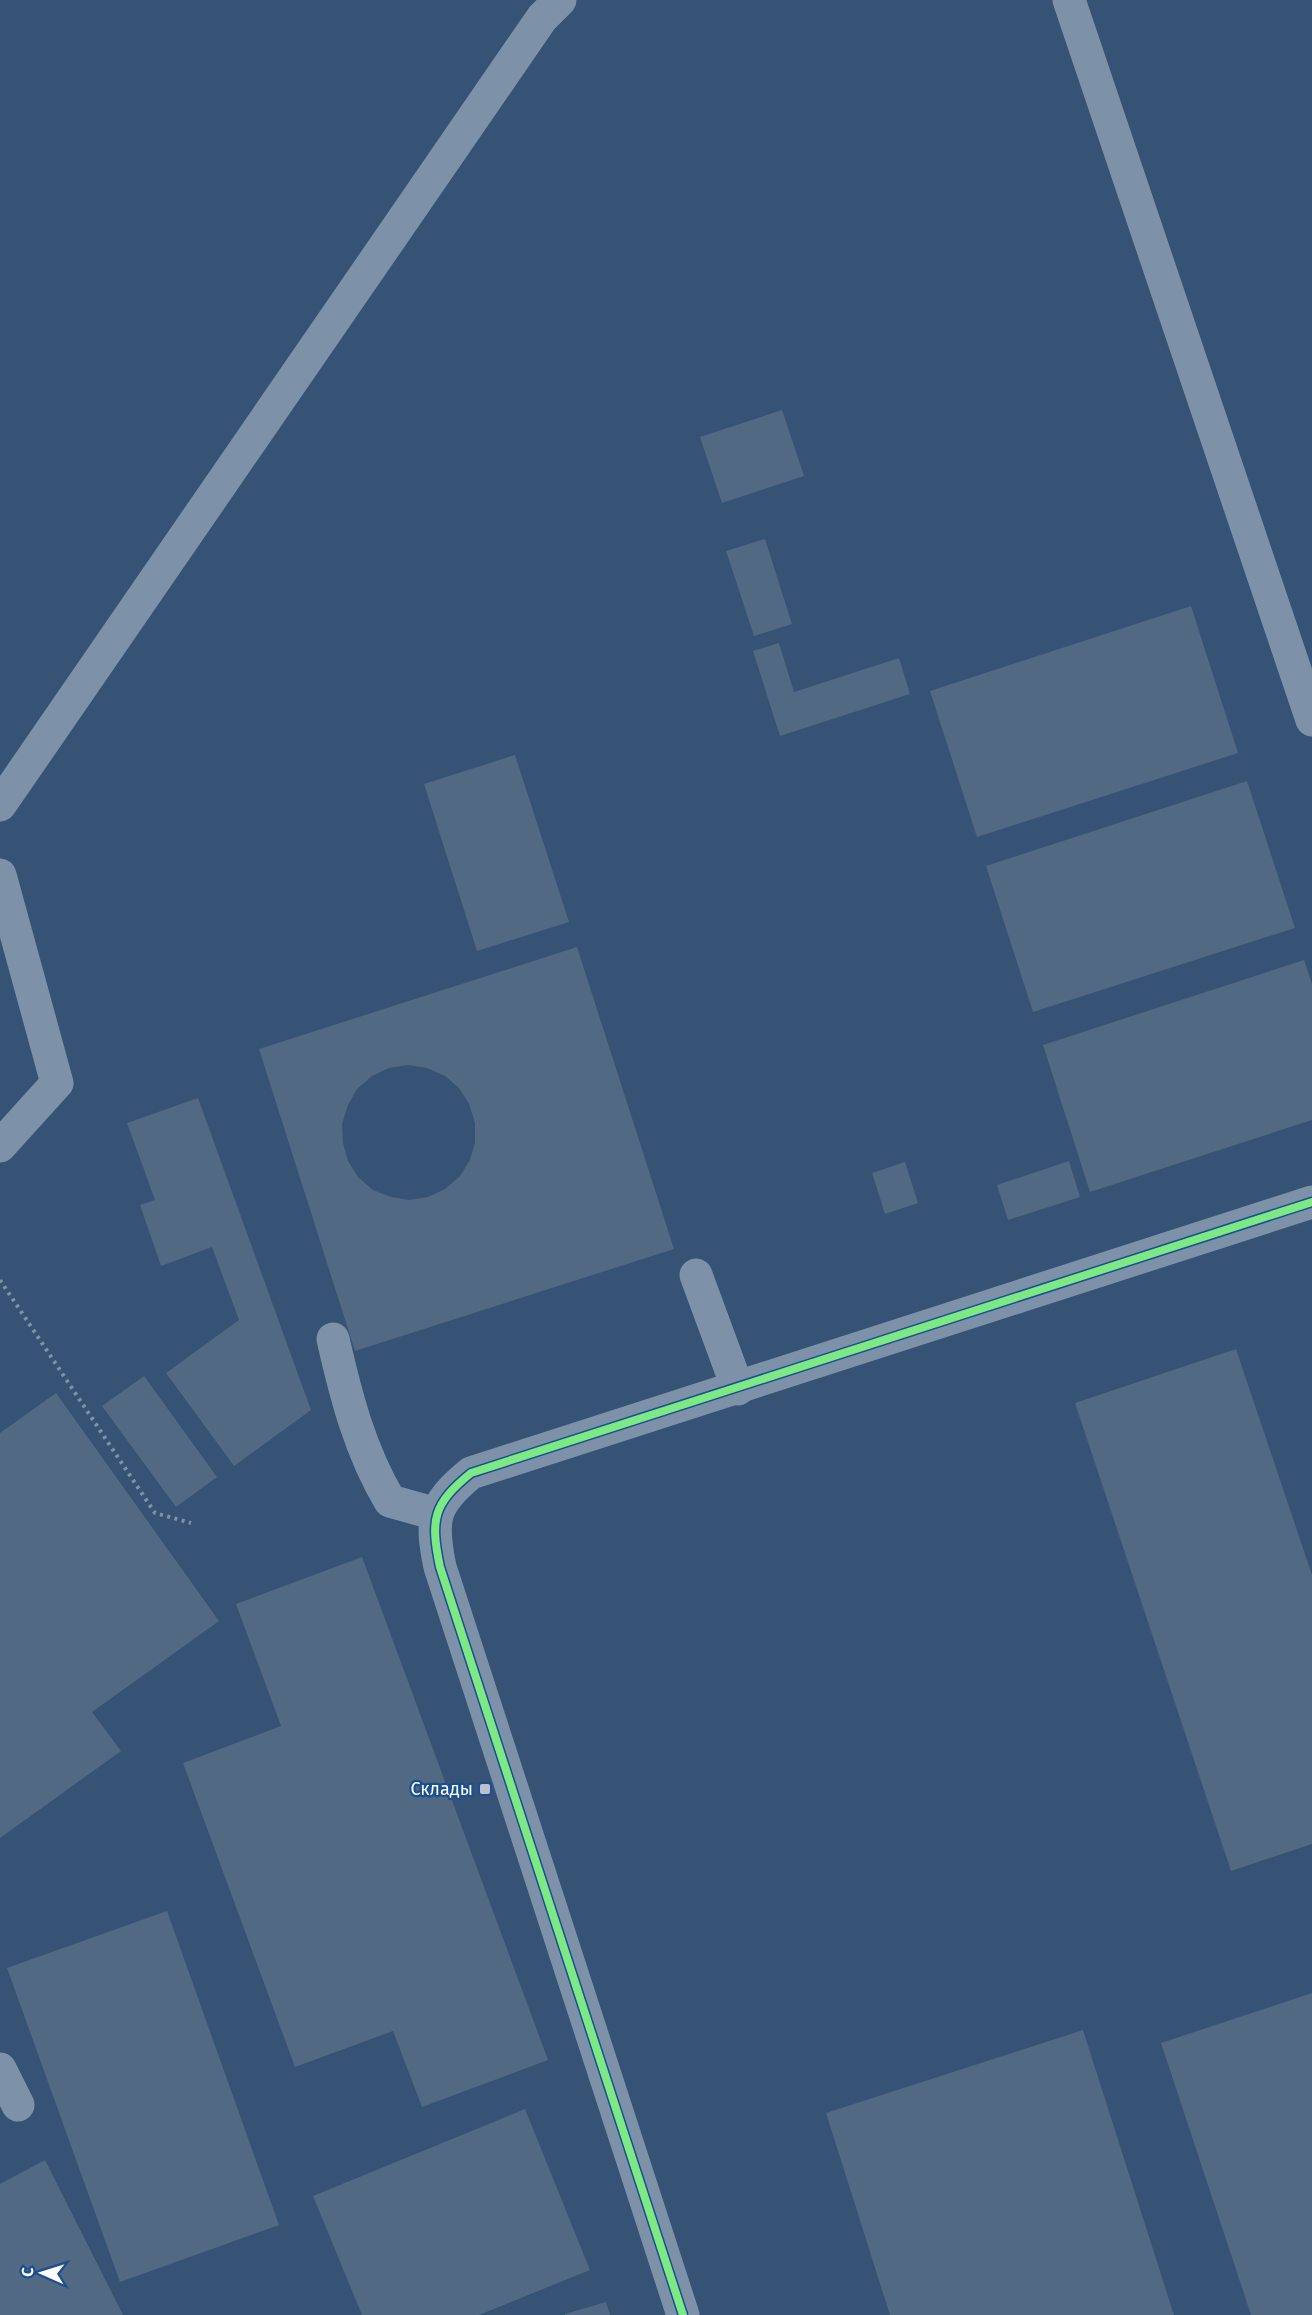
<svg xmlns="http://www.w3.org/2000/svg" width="1312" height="2315" font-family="'Fira Sans',sans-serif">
  <rect width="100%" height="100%" fill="#365274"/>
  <g fill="#526984" fill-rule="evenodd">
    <polygon points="782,410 804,476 722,503 700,437"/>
    <polygon points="765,539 792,624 754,636 726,551"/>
    <polygon points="1191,606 1238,753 977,837 930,691"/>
    <polygon points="779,643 794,692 899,658 910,694 780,736 753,651"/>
    <polygon points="515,755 569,922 477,951 424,784"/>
    <polygon points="1247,781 1295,928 1033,1012 986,866"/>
    <path d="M 577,947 L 674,1249 L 355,1351 L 259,1049 ZM 408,1065 L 427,1068 L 445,1076 L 459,1088 L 469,1104 L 475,1123 L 475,1142 L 470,1160 L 460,1176 L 445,1189 L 428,1197 L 409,1200 L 391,1197 L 373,1190 L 358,1177 L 348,1161 L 343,1143 L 342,1124 L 348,1105 L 357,1089 L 372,1076 L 389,1068 Z"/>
    <polygon points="1304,960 1312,984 1312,1120 1090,1192 1043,1045"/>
    <polygon points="198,1098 311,1410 234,1466 166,1373 239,1320 212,1247 161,1266 140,1205 155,1200 127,1123"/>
    <polygon points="1069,1161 1080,1197 1008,1220 997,1185"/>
    <polygon points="905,1162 918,1203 885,1214 872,1173"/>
    <polygon points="1236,1349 1312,1575 1312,1844 1231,1871 1075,1403"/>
    <polygon points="144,1376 217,1477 176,1507 102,1406"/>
    <polygon points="56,1393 219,1621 92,1712 121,1751 0,1838 0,1433"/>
    <polygon points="362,1557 548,2060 422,2107 393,2031 295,2067 183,1763 281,1726 236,1604"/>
    <polygon points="167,1911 279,2225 120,2282 7,1968"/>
    <polygon points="1312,1993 1312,2315 1251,2315 1161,2043"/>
    <polygon points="1083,2030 1174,2315 890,2315 826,2113"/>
    <polygon points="525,2109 590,2270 479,2315 362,2315 313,2196"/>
    <polygon points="45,2160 123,2315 0,2315 0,2184"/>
    <polygon points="606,2302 610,2315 565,2315 565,2314"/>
  </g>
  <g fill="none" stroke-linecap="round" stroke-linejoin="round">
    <polyline stroke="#7d92a8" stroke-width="4" stroke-dasharray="3 4.5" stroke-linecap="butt" points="0,1280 155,1513 191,1523"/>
    <g stroke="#7d92a8" stroke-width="33">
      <polyline points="1069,0 1312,720"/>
      <polyline points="0,805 542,18 560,0"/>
      <polyline points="0,875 57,1083 0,1146"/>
      <polyline points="696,1275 738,1389"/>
      <path d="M 333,1339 C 346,1396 360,1451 390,1501 L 436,1514"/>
      <polyline points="0,2069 18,2105"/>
      <path d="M 683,2315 L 440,1567 C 430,1519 433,1504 471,1473 L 1312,1202"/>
    </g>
    <defs>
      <path id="cycleway" d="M 683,2315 L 440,1567 C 430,1519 433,1504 471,1473 L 1312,1202"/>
    </defs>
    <use href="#cycleway" stroke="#1b4f8f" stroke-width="11"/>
    <use href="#cycleway" stroke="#7ce984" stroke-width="8"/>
  </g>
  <rect fill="#b9c2ce" stroke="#1b4f8f" stroke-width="2" x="479" y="1783" width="12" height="12" rx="3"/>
  <g text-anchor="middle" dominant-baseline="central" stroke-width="4.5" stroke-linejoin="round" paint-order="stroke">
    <g font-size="18" fill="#fff" stroke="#1b4f8f" text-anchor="end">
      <text x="473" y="1789">Склады</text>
    </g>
  </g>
  <g transform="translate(42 2273) rotate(273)" stroke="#1b4f8f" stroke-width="4.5" paint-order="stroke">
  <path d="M0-4.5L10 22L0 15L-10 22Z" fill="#ffffff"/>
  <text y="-9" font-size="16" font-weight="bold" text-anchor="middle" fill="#ffffff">С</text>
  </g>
</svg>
